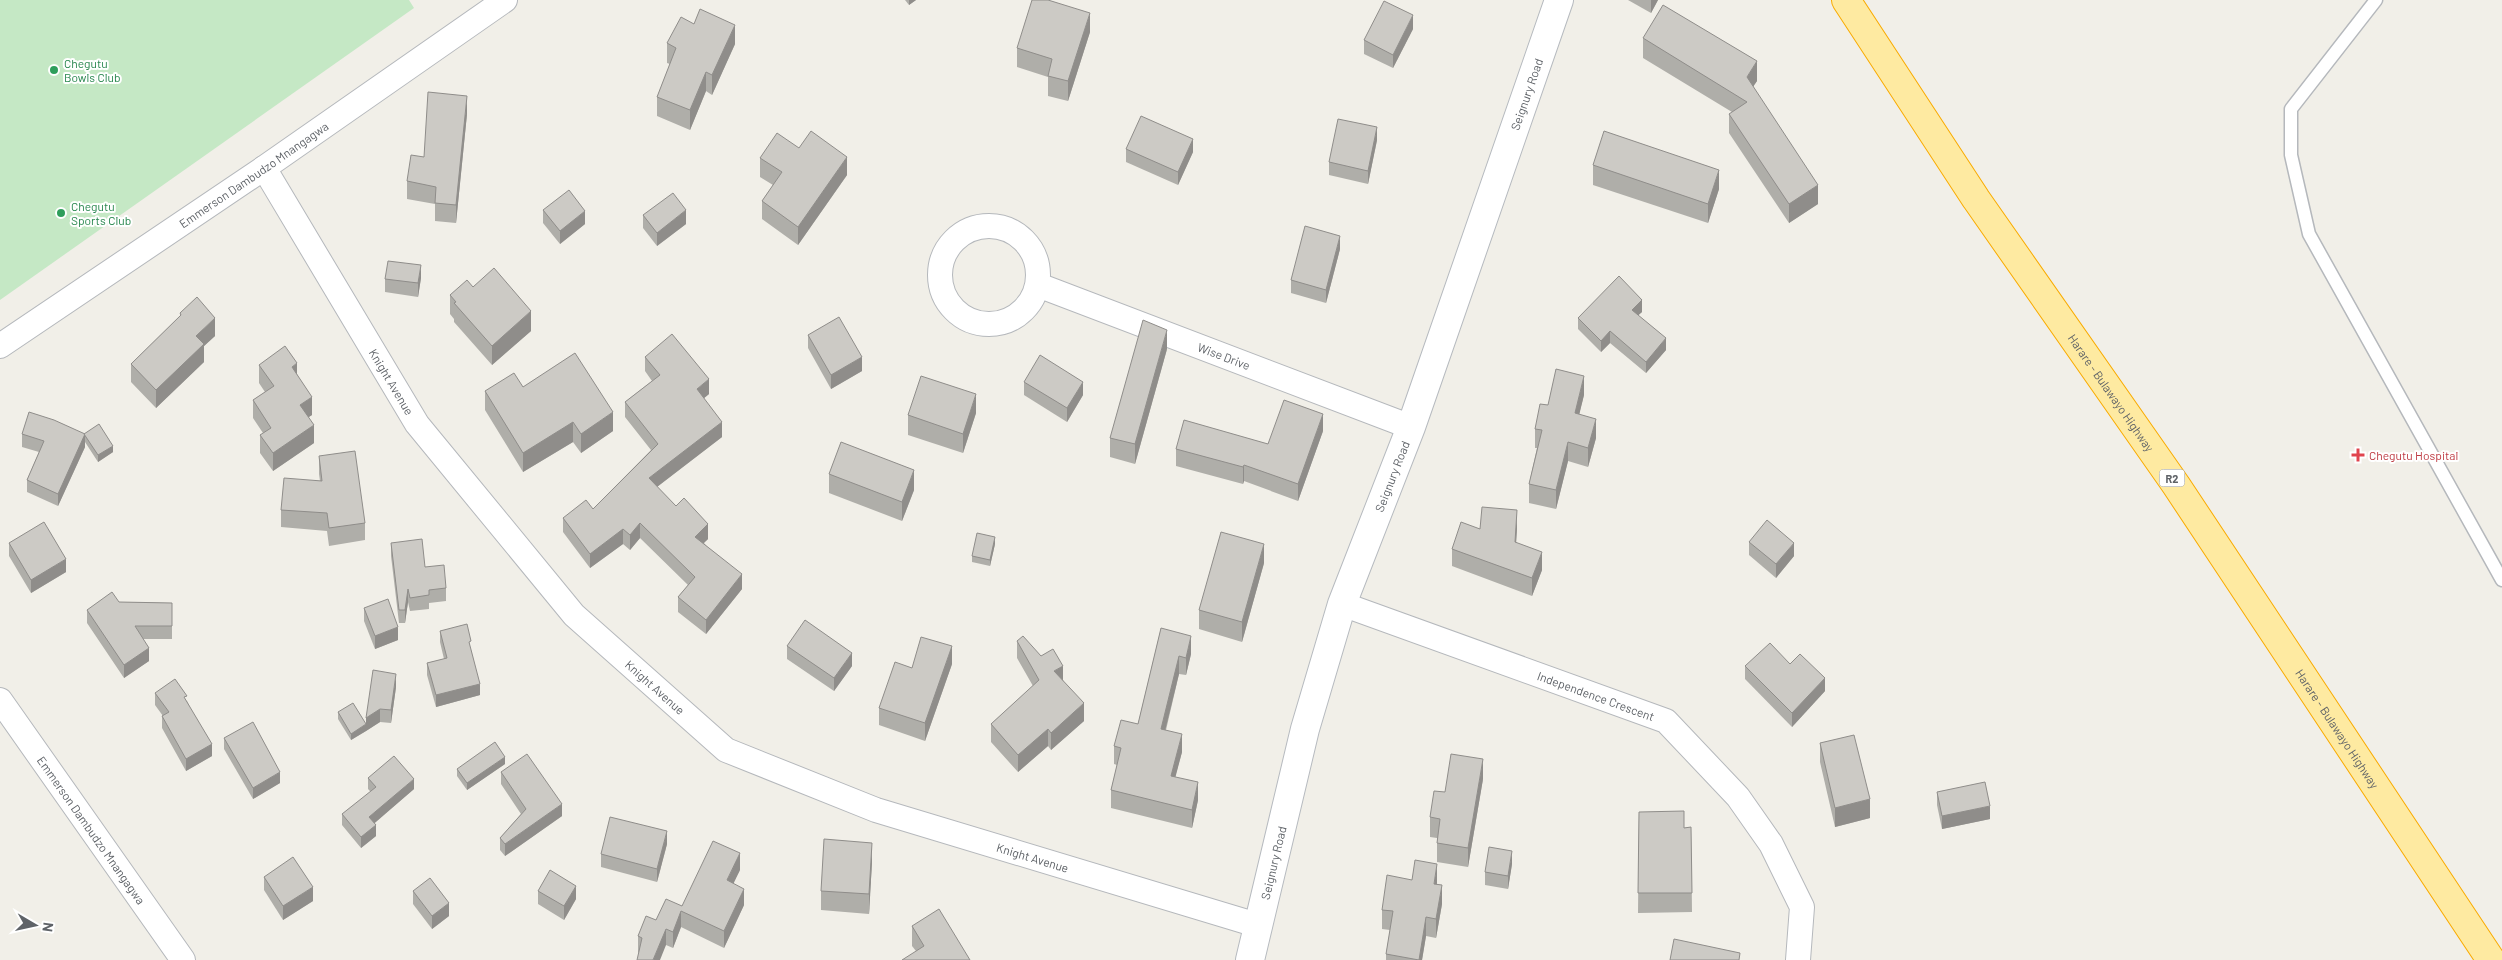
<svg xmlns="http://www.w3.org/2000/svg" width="2502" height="960" font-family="Barlow,sans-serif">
  <rect width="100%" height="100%" fill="#f1efe8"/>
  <polygon fill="#c5e8c5" points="0,0 409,0 414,8 0,300"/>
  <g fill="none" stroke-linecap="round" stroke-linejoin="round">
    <defs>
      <polyline id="service" points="2376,0 2291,109 2291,155 2309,234 2502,580"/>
      <g id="minor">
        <path id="s1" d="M 264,168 L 417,424 L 574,615 L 726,750 L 876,810 L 1257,925"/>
        <circle cx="989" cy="275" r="49"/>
        <path id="s2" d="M 1038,285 L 1411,427"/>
        <path id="s3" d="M 0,346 L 264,168 L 505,0"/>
        <path id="s4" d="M 1342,604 L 1666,721 L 1738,797 L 1771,844 L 1802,907 L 1798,960"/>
        <path id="s5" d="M 0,700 L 183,960"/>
      </g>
      <g id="secondary">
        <path id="s6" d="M 1250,960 L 1305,729 L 1342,604 L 1411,427 L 1559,0"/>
      </g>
      <g id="trunk">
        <path id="s7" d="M 1846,0 L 1976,199 L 2176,485 L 2491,960"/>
      </g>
    </defs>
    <use href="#service" stroke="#b5b8bc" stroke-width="15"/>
    <use href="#minor" stroke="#b5b8bc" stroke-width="26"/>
    <use href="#secondary" stroke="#b6babf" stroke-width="30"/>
    <use href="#trunk" stroke="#f9ab00" stroke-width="30"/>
    <use href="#service" stroke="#fff" stroke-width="12"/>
    <use href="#minor" stroke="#fff" stroke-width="24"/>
    <use href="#secondary" stroke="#fff" stroke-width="28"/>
    <use href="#trunk" stroke="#feeaa1" stroke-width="28"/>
  </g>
  <g fill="#afaea9">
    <polygon points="905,0 916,0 909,5"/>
    <polygon points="1628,0 1658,0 1651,13"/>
    <polygon points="1413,29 1393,68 1364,54 1364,40"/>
    <polygon points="1090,32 1068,101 1048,96 1048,77 1017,67 1017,48"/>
    <polygon points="1643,38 1757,81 1753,86 1818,204 1789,223 1729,133 1729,114 1732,112 1643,58"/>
    <polygon points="667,43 735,44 712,95 706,91 690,130 657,116 657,97 670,64 667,63"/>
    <polygon points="467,114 456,223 435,221 435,204 407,199 407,181 424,157"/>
    <polygon points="1377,140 1368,184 1329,175 1329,162"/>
    <polygon points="799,148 847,175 798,245 762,219 762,201 773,185 760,177 760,158"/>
    <polygon points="1126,149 1193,152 1178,185 1126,162"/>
    <polygon points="1593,165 1719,189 1708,223 1593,185"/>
    <polygon points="543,210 585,224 560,244 543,223"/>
    <polygon points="643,215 686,224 657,246 643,228"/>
    <polygon points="1340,249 1326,303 1291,293 1291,280"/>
    <polygon points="421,278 418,297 385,292 385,279"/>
    <polygon points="473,287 531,331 492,365 454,322 454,319 450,314 450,295"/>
    <polygon points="1642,312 1638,315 1666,350 1646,373 1610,343 1601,352 1578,329 1578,318"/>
    <polygon points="180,313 215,336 204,346 204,362 156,408 131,382 131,364 180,316"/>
    <polygon points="808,335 862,371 831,389 808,348"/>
    <polygon points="1167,349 1135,464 1110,457 1110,438"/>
    <polygon points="645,357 709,394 704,398 722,437 657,487 708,539 704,543 742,589 706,634 678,612 678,597 688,585 640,538 630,550 623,544 590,568 563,532 563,518 593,509 651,450 625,417 625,402 652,381 645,371"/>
    <polygon points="259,365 297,374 312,415 308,417 314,443 273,471 260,453 260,435 263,433 253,418 253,400 265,392 259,383"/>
    <polygon points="1024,382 1083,395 1067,422 1024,395"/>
    <polygon points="523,387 613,431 581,453 573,442 523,472 485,410 485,391"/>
    <polygon points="1584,395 1579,414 1596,438 1588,467 1568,461 1556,509 1529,503 1529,484 1537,448 1535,448 1535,429 1548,405"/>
    <polygon points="976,413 963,453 908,435 908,415"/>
    <polygon points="1323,431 1298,501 1244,481 1243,484 1176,466 1176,449 1268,444"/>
    <polygon points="22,434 84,434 113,452 98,462 85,442 85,447 58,506 27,492 27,480 39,452 22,447"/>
    <polygon points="319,456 365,523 365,540 329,546 327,531 281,527 281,510 320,481 319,474"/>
    <polygon points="829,474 914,490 902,521 829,493"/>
    <polygon points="1517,528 1516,543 1542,570 1532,596 1452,566 1452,549 1480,529"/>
    <polygon points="1749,542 1794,556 1776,578 1749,555"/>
    <polygon points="9,543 66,572 31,593 9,556"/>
    <polygon points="391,543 425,567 446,588 446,601 429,603 429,609 410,611 408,602 405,623 399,623 391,556"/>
    <polygon points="995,544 990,566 972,562 972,556"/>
    <polygon points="1264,563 1242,642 1199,629 1199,610"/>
    <polygon points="119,602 172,603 172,639 143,639 149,661 124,678 87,623 87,610"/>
    <polygon points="364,608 398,640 375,649 364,621"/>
    <polygon points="1161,628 1191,654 1186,675 1179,674 1166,730 1182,752 1175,777 1198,800 1192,828 1111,808 1111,790 1117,765 1114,764 1114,746 1138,724"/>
    <polygon points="440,631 471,650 480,695 436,707 427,675 427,663 444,659 440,642"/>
    <polygon points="1017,641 1063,680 1084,721 1051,750 1048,746 1018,772 991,742 991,724 1033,686 1017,658"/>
    <polygon points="787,646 852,666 834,691 787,659"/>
    <polygon points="952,664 925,741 879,725 879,708 912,668"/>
    <polygon points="1790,664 1825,691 1792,727 1745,679 1745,666"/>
    <polygon points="396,687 391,723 380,722 366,731 366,718"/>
    <polygon points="155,693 187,701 212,756 186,771 162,728 162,716 163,716 155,705"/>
    <polygon points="338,712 366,731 351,740 338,719"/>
    <polygon points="224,738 280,783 253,799 224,749"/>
    <polygon points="1820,743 1870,818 1835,827 1820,762"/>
    <polygon points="505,764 467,790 457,776 457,769"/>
    <polygon points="501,772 562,816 505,856 500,850 500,838 521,814 501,784"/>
    <polygon points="368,778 414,789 374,823 376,836 361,848 342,825 342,814 371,792 368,789"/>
    <polygon points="1483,779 1468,867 1437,862 1437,838 1430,837 1430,817"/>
    <polygon points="1937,792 1990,819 1942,829 1937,805"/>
    <polygon points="1639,812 1684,828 1691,827 1692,912 1638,913"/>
    <polygon points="667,844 657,882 601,867 601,854"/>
    <polygon points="872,862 869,914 821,910 821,891"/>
    <polygon points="1512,864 1508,889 1485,885 1485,872"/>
    <polygon points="740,870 733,883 744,905 724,948 681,927 673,948 666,945 639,953 638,952 638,936 682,906"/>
    <polygon points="264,877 313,901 283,920 264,890"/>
    <polygon points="1437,884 1442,904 1436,938 1426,936 1422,960 1386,960 1386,954 1390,930 1382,929 1382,910"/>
    <polygon points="413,891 449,916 432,929 413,904"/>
    <polygon points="538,891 576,899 564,920 538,904"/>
    <polygon points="912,926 970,960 916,951 912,946"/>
  </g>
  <g fill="#8f8d8a">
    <polygon points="909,0 916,0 909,5"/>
    <polygon points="1651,0 1658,0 1651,13"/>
    <polygon points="1090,13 1090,32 1068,101 1068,81"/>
    <polygon points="1413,15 1413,29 1393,68 1393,55"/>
    <polygon points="735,25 735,44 712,95 712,75"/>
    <polygon points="1757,61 1757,81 1747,96 1747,77"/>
    <polygon points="706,72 706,91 690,130 690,110"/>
    <polygon points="467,96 467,114 456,223 456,205"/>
    <polygon points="1377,127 1377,140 1368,184 1368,171"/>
    <polygon points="1193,139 1193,152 1178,185 1178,172"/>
    <polygon points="847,157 847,175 798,245 798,227"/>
    <polygon points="1719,170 1719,189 1708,223 1708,204"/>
    <polygon points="1818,185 1818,204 1789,223 1789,204"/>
    <polygon points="686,210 686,224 657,246 657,233"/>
    <polygon points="585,211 585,224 560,244 560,231"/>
    <polygon points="1340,236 1340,249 1326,303 1326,290"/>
    <polygon points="421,265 421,278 418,297 418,283"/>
    <polygon points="1642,300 1642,312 1632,321 1632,310"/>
    <polygon points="531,311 531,331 492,365 492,346"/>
    <polygon points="215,318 215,336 204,346 204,362 156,408 156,390 196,336"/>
    <polygon points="1167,330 1167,349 1135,464 1135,444"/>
    <polygon points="1610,331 1610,343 1601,352 1601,341"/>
    <polygon points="1666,338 1666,350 1646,373 1646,362"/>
    <polygon points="862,357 862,371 831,389 831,375"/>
    <polygon points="297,363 297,381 292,367"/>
    <polygon points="1584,376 1584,395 1575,432 1575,413"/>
    <polygon points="709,379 709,394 697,404 697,389"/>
    <polygon points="1083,382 1083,395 1067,422 1067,408"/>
    <polygon points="976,394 976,413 963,453 963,434"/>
    <polygon points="312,397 312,415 300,423 300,405"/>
    <polygon points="613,412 613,431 581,453 581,434"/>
    <polygon points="1323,414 1323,431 1298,501 1298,484"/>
    <polygon points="1596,419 1596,438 1588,467 1588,448"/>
    <polygon points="573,422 573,442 523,472 523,453"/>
    <polygon points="722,422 722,437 649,493 649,478"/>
    <polygon points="314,425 314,443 273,471 273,453"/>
    <polygon points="85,434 85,447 58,506 58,494"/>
    <polygon points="1568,442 1568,461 1556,509 1556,490"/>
    <polygon points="113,446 113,452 98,462 98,455"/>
    <polygon points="1244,465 1244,481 1243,484 1243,467"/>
    <polygon points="914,470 914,490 902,521 902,502"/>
    <polygon points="1517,510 1517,528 1515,560 1515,542"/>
    <polygon points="640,523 640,538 630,550 630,535"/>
    <polygon points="708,524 708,539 695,551 695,537"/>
    <polygon points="623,529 623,544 590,568 590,554"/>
    <polygon points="995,537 995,544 990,566 990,560"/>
    <polygon points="1794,543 1794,556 1776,578 1776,564"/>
    <polygon points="1264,544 1264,563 1242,642 1242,622"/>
    <polygon points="1542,552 1542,570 1532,596 1532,578"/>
    <polygon points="66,559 66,572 31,593 31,580"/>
    <polygon points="742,574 742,589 706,634 706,620"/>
    <polygon points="408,589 408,602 405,623 405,610"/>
    <polygon points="398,627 398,640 375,649 375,636"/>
    <polygon points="1191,636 1191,654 1186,675 1186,658"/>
    <polygon points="952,646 952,664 925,741 925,723"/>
    <polygon points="149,648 149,661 124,678 124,665"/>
    <polygon points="852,653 852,666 834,691 834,678"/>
    <polygon points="1179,656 1179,674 1161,747 1161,729"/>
    <polygon points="1063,666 1063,683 1054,671"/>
    <polygon points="396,674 396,687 391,723 391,710"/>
    <polygon points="1825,678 1825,691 1792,727 1792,713"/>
    <polygon points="480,684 480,695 436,707 436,695"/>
    <polygon points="1084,703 1084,721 1051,750 1051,733"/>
    <polygon points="380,709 380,722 366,731 366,718"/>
    <polygon points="366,724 366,731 351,740 351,734"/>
    <polygon points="1048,729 1048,746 1018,772 1018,755"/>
    <polygon points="1182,734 1182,752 1171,794 1171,776"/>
    <polygon points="212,744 212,756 186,771 186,759"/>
    <polygon points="505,757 505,764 467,790 467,783"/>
    <polygon points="1483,759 1483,779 1468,867 1468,848"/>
    <polygon points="280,772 280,783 253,799 253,788"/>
    <polygon points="414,779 414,789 369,828 369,817"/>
    <polygon points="1198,782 1198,800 1192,828 1192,810"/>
    <polygon points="1870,799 1870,818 1835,827 1835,808"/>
    <polygon points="562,804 562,816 505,856 505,844"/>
    <polygon points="1990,806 1990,819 1942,829 1942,816"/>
    <polygon points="376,825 376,836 361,848 361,837"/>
    <polygon points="667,831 667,844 657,882 657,869"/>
    <polygon points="872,843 872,862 869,914 869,894"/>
    <polygon points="1512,851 1512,864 1508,889 1508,876"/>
    <polygon points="740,853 740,870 727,897 727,880"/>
    <polygon points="1437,864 1437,883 1434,903 1434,884"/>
    <polygon points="1442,885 1442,904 1436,938 1436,919"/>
    <polygon points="576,886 576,899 564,920 564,906"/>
    <polygon points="313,887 313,901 283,920 283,906"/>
    <polygon points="744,889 744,905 724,948 724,931"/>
    <polygon points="449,903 449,916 432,929 432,916"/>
    <polygon points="681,911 681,927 673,948 673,932"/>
    <polygon points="1426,917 1426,936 1422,960 1419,960"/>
    <polygon points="666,929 666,945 660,960 653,960"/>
  </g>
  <g fill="#cccac5" stroke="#8f8d8a">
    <polygon points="1032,0 1048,0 1090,13 1068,81 1048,76 1052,59 1017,48"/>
    <polygon points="1384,1 1413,15 1393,55 1364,40"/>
    <polygon points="1663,5 1757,61 1747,77 1818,185 1789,204 1729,114 1747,102 1643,38"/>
    <polygon points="700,9 735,25 712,75 706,72 690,110 657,97 676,48 667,43 681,17 694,24"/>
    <polygon points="428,92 467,96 456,205 435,203 436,187 407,181 411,155 424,157"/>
    <polygon points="1141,116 1193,139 1178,172 1126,149"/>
    <polygon points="1338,119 1377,127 1368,171 1329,162"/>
    <polygon points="811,131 847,157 798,227 762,201 782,172 760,158 777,133 799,148"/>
    <polygon points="1604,131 1719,170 1708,204 1593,165"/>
    <polygon points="569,190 585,211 560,231 543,210"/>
    <polygon points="673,193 686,210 657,233 643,215"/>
    <polygon points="1305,226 1340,236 1326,290 1291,280"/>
    <polygon points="388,261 421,265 418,283 385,279"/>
    <polygon points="494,268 531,311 492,346 454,303 456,302 450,295 467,280 473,287"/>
    <polygon points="1619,276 1642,300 1632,310 1666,338 1646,362 1610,331 1601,341 1578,318"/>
    <polygon points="197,297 215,318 196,336 204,344 156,390 131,364 181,315 180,313"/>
    <polygon points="839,317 862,357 831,375 808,335"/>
    <polygon points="1143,320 1167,330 1135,444 1110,438"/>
    <polygon points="672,334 709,379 697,389 722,422 649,478 676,506 684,498 708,524 695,537 742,574 706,620 678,597 695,577 640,523 630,535 623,529 590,554 563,518 586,500 593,509 658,444 625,402 660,375 645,357"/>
    <polygon points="285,346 297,363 292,367 312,397 300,405 314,425 273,453 260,435 271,428 253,400 274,386 259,365"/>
    <polygon points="575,353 613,412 581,434 573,422 523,453 485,391 514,373 523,387"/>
    <polygon points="1040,355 1083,382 1067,408 1024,382"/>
    <polygon points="1556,369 1584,376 1575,413 1596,419 1588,448 1568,442 1556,490 1529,484 1542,430 1535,429 1540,404 1548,405"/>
    <polygon points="921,376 976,394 963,434 908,415"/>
    <polygon points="1284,400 1323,414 1298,484 1244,465 1243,467 1176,449 1184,420 1268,444"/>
    <polygon points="29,412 54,420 85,434 58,494 27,480 44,441 22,434"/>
    <polygon points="99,424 113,446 98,455 84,434"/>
    <polygon points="841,442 914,470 902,502 829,474"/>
    <polygon points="355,451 365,523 329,528 327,513 281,510 284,478 322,481 319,456"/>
    <polygon points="1482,507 1517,510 1515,542 1542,552 1532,578 1452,549 1461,522 1480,529"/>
    <polygon points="1767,520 1794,543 1776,564 1749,542"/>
    <polygon points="44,522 66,559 31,580 9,543"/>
    <polygon points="1221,532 1264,544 1242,622 1199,610"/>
    <polygon points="977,533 995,537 990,560 972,556"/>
    <polygon points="422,539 425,567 444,565 446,588 429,590 429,595 410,598 408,589 405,610 399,610 391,543"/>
    <polygon points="112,592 119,602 172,603 172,626 135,626 149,648 124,665 87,610"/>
    <polygon points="388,599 398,627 375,636 364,608"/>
    <polygon points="805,620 852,653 834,678 787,646"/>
    <polygon points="467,624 471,641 469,642 480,684 436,695 427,663 447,658 440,631"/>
    <polygon points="1161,628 1191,636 1186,658 1179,656 1161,729 1182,734 1171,776 1198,782 1192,810 1111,790 1121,748 1114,746 1121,720 1138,724"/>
    <polygon points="1023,636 1041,656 1053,649 1063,666 1054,671 1084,703 1051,733 1048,729 1018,755 991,724 1039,680 1017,641"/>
    <polygon points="921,637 952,646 925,723 879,708 895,662 912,668"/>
    <polygon points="1770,643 1790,664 1800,654 1825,678 1792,713 1745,666"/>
    <polygon points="373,670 396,674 391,710 380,709 366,718"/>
    <polygon points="175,679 187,696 184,697 212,744 186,759 162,716 169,712 155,693"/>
    <polygon points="353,703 366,724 351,734 338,712"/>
    <polygon points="253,722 280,772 253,788 224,738"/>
    <polygon points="1854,735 1870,799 1835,808 1820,743"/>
    <polygon points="495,742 505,757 467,783 457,769"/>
    <polygon points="527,754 562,804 505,844 500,838 526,809 501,772"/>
    <polygon points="1451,754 1483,759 1468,848 1437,843 1440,819 1430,817 1434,791 1445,792"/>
    <polygon points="394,756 414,779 369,817 376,825 361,837 342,814 376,787 368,778"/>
    <polygon points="1985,782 1990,806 1942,816 1937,792"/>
    <polygon points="1684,811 1684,828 1691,827 1692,893 1638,893 1639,812"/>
    <polygon points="610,817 667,831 657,869 601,854"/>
    <polygon points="824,839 872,843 869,894 821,891"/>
    <polygon points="713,841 740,853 727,880 744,889 724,931 681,911 673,932 666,929 653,960 637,960 642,938 638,936 646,916 656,920 666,899 682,906"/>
    <polygon points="1489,847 1512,851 1508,876 1485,872"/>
    <polygon points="293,857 313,887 283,906 264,877"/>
    <polygon points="1415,860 1437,864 1434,884 1442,885 1436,919 1426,917 1419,960 1386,954 1393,911 1382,910 1387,875 1412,880"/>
    <polygon points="550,870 576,886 564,906 538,891"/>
    <polygon points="430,878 449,903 432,916 413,891"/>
    <polygon points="939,909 970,960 902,960 924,946 912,926"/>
    <polygon points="1674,939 1740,953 1739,960 1670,960"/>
  </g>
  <g fill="#2e9e5b" stroke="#fff" stroke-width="2">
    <circle cx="54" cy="70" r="5"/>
    <circle cx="61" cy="213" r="5"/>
  </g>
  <path fill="#e0444e" stroke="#fff" stroke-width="2" d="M2355.5 447.5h5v5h5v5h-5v5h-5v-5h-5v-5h5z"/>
  <g text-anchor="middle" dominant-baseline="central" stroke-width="4" stroke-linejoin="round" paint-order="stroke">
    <rect fill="#fff" stroke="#8f9295" stroke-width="1" x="2159.5" y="469.5" width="25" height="17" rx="4"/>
    <g font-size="11" font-weight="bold" fill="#5f6368">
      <text x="2172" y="478">R2</text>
    </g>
    <g font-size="12" fill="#27864d" stroke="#fff" text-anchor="start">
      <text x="64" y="63">Chegutu<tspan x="64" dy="14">Bowls Club</tspan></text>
      <text x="71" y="206">Chegutu<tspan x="71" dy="14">Sports Club</tspan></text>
    </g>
    <g font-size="12" fill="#5f6368" stroke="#fff">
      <text stroke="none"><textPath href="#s6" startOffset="910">Seignury Road</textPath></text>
      <text stroke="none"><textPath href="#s3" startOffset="306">Emmerson Dambudzo Mnangagwa</textPath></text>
      <text stroke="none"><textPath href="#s2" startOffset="199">Wise Drive</textPath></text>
      <text stroke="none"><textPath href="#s1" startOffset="249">Knight Avenue</textPath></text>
      <text stroke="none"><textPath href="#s7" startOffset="474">Harare - Bulawayo Highway</textPath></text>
      <text stroke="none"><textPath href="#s6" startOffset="505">Seignury Road</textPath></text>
      <text stroke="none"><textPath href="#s1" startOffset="654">Knight Avenue</textPath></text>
      <text stroke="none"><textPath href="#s4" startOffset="270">Independence Crescent</textPath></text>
      <text stroke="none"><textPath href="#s7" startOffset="879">Harare - Bulawayo Highway</textPath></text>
      <text stroke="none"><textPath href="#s5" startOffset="159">Emmerson Dambudzo Mnangagwa</textPath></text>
      <text stroke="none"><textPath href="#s1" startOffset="1074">Knight Avenue</textPath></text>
      <text stroke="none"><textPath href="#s6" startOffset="100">Seignury Road</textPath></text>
    </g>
    <g font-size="12" fill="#be3a42" stroke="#fff" text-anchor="start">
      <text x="2369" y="455">Chegutu Hospital</text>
    </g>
  </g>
  <g transform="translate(35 925) rotate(99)" stroke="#ffffff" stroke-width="4" paint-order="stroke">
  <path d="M0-4L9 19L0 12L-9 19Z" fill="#5f6368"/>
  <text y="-8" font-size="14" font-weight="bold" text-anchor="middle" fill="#5f6368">N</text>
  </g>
</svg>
